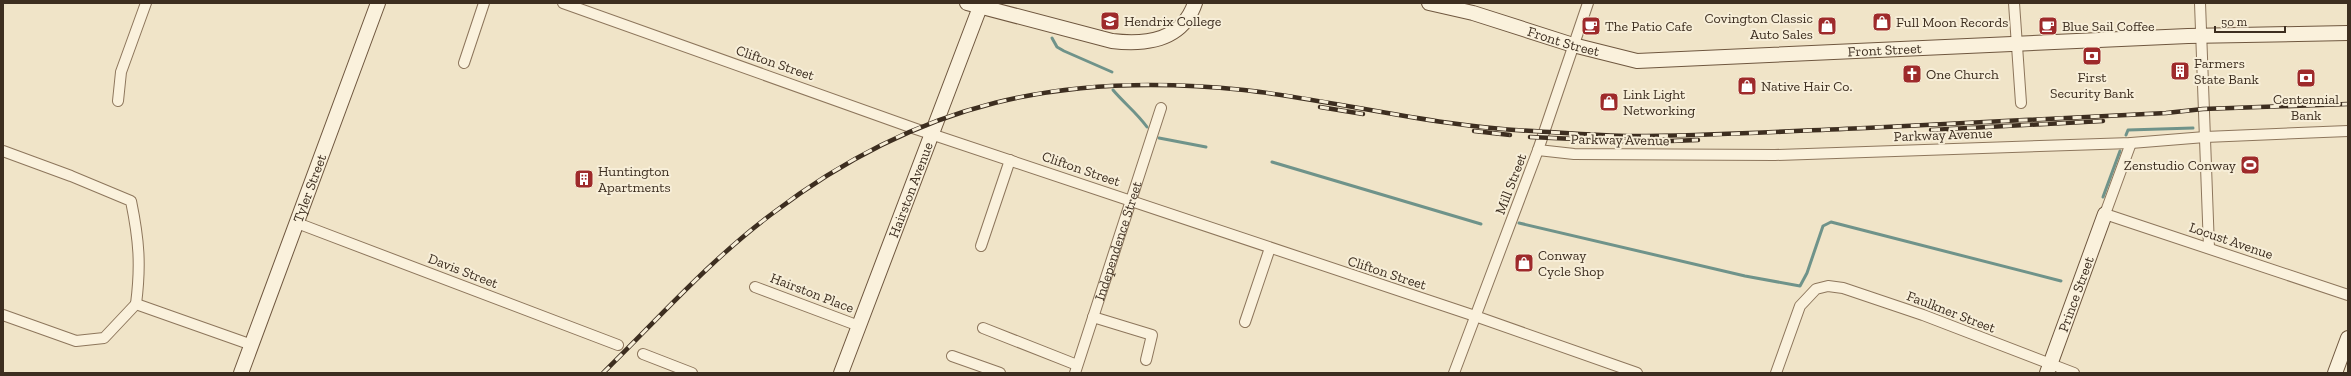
<svg xmlns="http://www.w3.org/2000/svg" width="2351" height="376" font-family="'Zilla Slab',serif">
	<style>
		.lines { fill: none; stroke-linecap: round; stroke-linejoin: round }
		.stream { stroke: #6f938a; stroke-width: 3 }
		.street-casing { stroke: #8d765c; stroke-width: 12 }
		.secondary-casing { stroke: #6f573f; stroke-width: 16 }
		.street { stroke: #faf1dc; stroke-width: 10 }
		.secondary { stroke: #faf1dc; stroke-width: 14 }
		.rail-casing { stroke: #3d2e20; stroke-width: 4.5 }
		.rail { stroke: #f7eed8; stroke-width: 3; stroke-dasharray: 9; stroke-linecap: butt }
		.labels { text-anchor: middle; dominant-baseline: central; stroke-width: 4; stroke-linejoin: round; paint-order: stroke }
		.poi-label { font-size: 14px; fill: #3d2e20; stroke: #f7eed8; text-anchor: start }
		.street-label { font-size: 14px; fill: #3d2e20; stroke: #f7eed8 }
	</style>
	<rect width="100%" height="100%" fill="#f0e4c8"/>
	<g class="lines">
		<!-- stream -->
		<g class="stream">
			<polyline points="1052,38 1057,47 1064,51 1112,72"/>
			<path d="M 1113,90 C 1124,103 1137,113 1147,127"/>
			<polyline points="2126,135 2128,130 2193,128"/>
			<polyline points="1159,138 1206,147"/>
			<polyline points="1272,162 1481,224"/>
			<polyline points="2103,197 2120,151"/>
			<polyline points="1519,223 1745,276 1800,286 1807,273 1823,226 1831,222 2061,281"/>
		</g>
		<!-- street casing -->
		<g class="street-casing">
			<g id="street">
				<polyline points="563,3 916,129 1475,316 1637,373"/>
				<polyline points="2014,3 2021,103"/>
				<polyline points="2200,3 2209,248"/>
				<polyline points="464,63 484,3"/>
				<polyline points="118,101 121,72 146,3"/>
				<polyline points="2131,143 2105,214 2348,295"/>
				<polyline points="1538,150 1574,154 1775,155 2131,143 2205,137 2348,131"/>
				<path d="M 3,151 L 71,176 L 131,201 C 139,240 141,265 136,304"/>
				<polyline points="297,223 618,345"/>
				<polyline points="981,246 1010,160"/>
				<polyline points="755,287 859,326"/>
				<polyline points="136,304 252,345"/>
				<polyline points="3,315 76,341 104,338 136,304"/>
				<polyline points="1093,317 1152,335 1146,360"/>
				<polyline points="1245,322 1270,248"/>
				<polyline points="983,328 1077,365"/>
				<polyline points="643,354 692,373"/>
				<polyline points="952,356 1000,373"/>
				<path id="s1" d="M 1075,373 L 1161,108"/>
				<polyline points="1454,373 1538,150 1588,3"/>
				<polyline points="1776,373 1800,306 1816,289 1828,286 1843,288 1923,315 2074,373"/>
			</g>
		</g>
		<!-- secondary casing -->
		<g class="secondary-casing">
			<g id="secondary">
				<path d="M 967,3 L 1112,41 C 1146,45 1182,41 1195,3"/>
				<path id="s2" d="M 1429,3 L 1473,13 L 1573,45 L 1637,61 L 2188,36 L 2348,33"/>
				<path id="s3" d="M 241,373 L 378,3"/>
				<path id="s4" d="M 841,373 L 980,7"/>
				<path id="s5" d="M 2047,373 L 2105,214"/>
				<polyline points="2335,373 2348,338"/>
			</g>
		</g>
		<!-- street -->
		<use href="#street" class="street"/>
		<!-- secondary -->
		<use href="#secondary" class="secondary"/>
		<!-- rail casing -->
		<g class="rail-casing">
			<g id="rail">
				<polyline points="1320,107 1363,114"/>
				<polyline points="1931,130 2103,121"/>
				<polyline points="1474,131 1510,135"/>
				<polyline points="1530,137 1643,142 1698,140"/>
				<path d="M 603,373 C 658,319 711,259 773,213 C 919,102 1063,71 1244,90 C 1340,101 1436,127 1533,131 C 1566,133 1600,136 1633,136 C 1711,136 1789,131 1866,128 C 1966,123 2066,118 2166,113 L 2203,109 L 2348,104"/>
			</g>
		</g>
		<!-- rail -->
		<use href="#rail" class="rail"/>
	</g>
	<!-- icons -->
	<defs>
		<g id="university-square" transform="scale(1)"><rect x="-9" y="-9" width="18" height="18" rx="4" fill="#9e2a2b" stroke="#f7eed8"/><path d="M0-5L7-2L0 1L-7-2ZM-4 1L0 2.5L4 1V4Q0 6-4 4Z" fill="#fff"/></g>
		<g id="shop-square" transform="scale(1)"><rect x="-9" y="-9" width="18" height="18" rx="4" fill="#9e2a2b" stroke="#f7eed8"/><path d="M-5-2.5h2.3a2.7 3.5 0 0 1 5.4 0H5L5.5 6h-11ZM-1.5-2.5h3a1.5 2.3 0 0 0-3 0Z" fill="#fff"/></g>
		<g id="cafe-square" transform="scale(1)"><rect x="-9" y="-9" width="18" height="18" rx="4" fill="#9e2a2b" stroke="#f7eed8"/><path d="M-5.5-4.5H6V0H3Q3 3.5 0 3.5H-2.5Q-5.5 3.5-5.5 0ZM3-3.2v2h1.7v-2ZM-6 4.5H4V6H-6Z" fill="#fff"/></g>
		<g id="bank-square" transform="scale(1)"><rect x="-9" y="-9" width="18" height="18" rx="4" fill="#9e2a2b" stroke="#f7eed8"/><path d="M-6-4H6V4H-6ZM0-2.3a2.3 2.3 0 1 0 0 4.6a2.3 2.3 0 1 0 0-4.6Z" fill="#fff"/></g>
		<g id="building-square" transform="scale(1)"><rect x="-9" y="-9" width="18" height="18" rx="4" fill="#9e2a2b" stroke="#f7eed8"/><path d="M-4-6H4V6H1V3H-1V6H-4ZM-2.5-4.3h1.7v1.8h-1.7ZM.8-4.3h1.7v1.8H.8ZM-2.5-1h1.7V.8h-1.7ZM.8-1h1.7V.8H.8Z" fill="#fff"/></g>
		<g id="church-square" transform="scale(1)"><rect x="-9" y="-9" width="18" height="18" rx="4" fill="#9e2a2b" stroke="#f7eed8"/><path d="M-1.2-6h2.4v3.5h3.3v2.4h-3.3V6h-2.4V-.1h-3.3v-2.4h3.3Z" fill="#fff"/></g>
		<g id="stadium-square" transform="scale(1)"><rect x="-9" y="-9" width="18" height="18" rx="4" fill="#9e2a2b" stroke="#f7eed8"/><path d="M0-5a6.5 5 0 1 0 0 10a6.5 5 0 1 0 0-10ZM-3.5-1.8h7v3.6h-7Z" fill="#fff"/></g>
	</defs>
	<g fill-rule="evenodd">
		<use href="#university-square" x="1110" y="21"/>
		<use href="#shop-square" x="1882" y="22"/>
		<use href="#cafe-square" x="1591" y="26"/>
		<use href="#shop-square" x="1827" y="26"/>
		<use href="#cafe-square" x="2048" y="26"/>
		<use href="#bank-square" x="2092" y="56"/>
		<use href="#building-square" x="2180" y="71"/>
		<use href="#church-square" x="1912" y="74"/>
		<use href="#bank-square" x="2306" y="78"/>
		<use href="#shop-square" x="1747" y="86"/>
		<use href="#shop-square" x="1609" y="102"/>
		<use href="#stadium-square" x="2250" y="165"/>
		<use href="#building-square" x="584" y="179"/>
		<use href="#shop-square" x="1524" y="263"/>
	</g>
	<g class="labels">
		<!-- poi labels -->
		<g class="poi-label">
			<text x="1813" y="18" text-anchor="end">Covington Classic<tspan x="1813" dy="16">Auto Sales</tspan></text>
			<text x="1124" y="21">Hendrix College</text>
			<text x="1896" y="22">Full Moon Records</text>
			<text x="1605" y="26">The Patio Cafe</text>
			<text x="2062" y="26">Blue Sail Coffee</text>
			<text x="2194" y="63">Farmers<tspan x="2194" dy="16">State Bank</tspan></text>
			<text x="1926" y="74">One Church</text>
			<text x="2092" y="77" text-anchor="middle">First<tspan x="2092" dy="16">Security Bank</tspan></text>
			<text x="1761" y="86">Native Hair Co.</text>
			<text x="1623" y="94">Link Light<tspan x="1623" dy="16">Networking</tspan></text>
			<text x="2306" y="99" text-anchor="middle">Centennial<tspan x="2306" dy="16">Bank</tspan></text>
			<text x="2236" y="165" text-anchor="end">Zenstudio Conway</text>
			<text x="598" y="171">Huntington<tspan x="598" dy="16">Apartments</tspan></text>
			<text x="1538" y="255">Conway<tspan x="1538" dy="16">Cycle Shop</tspan></text>
		</g>
		<!-- street labels -->
		<g class="street-label">
			<text stroke="none"><textPath href="#s2" startOffset="140">Front Street</textPath></text>
			<text stroke="none"><textPath href="#s2" startOffset="464">Front Street</textPath></text>
			<text transform="translate(775 63) rotate(19)">Clifton Street</text>
			<text transform="translate(1943 135) rotate(-2)">Parkway Avenue</text>
			<text transform="translate(1620 140) rotate(1)">Parkway Avenue</text>
			<text transform="translate(1081 169) rotate(19)">Clifton Street</text>
			<text transform="translate(1511 184) rotate(-69)">Mill Street</text>
			<text stroke="none"><textPath href="#s3" startOffset="197">Tyler Street</textPath></text>
			<text stroke="none"><textPath href="#s4" startOffset="196">Hairston Avenue</textPath></text>
			<text stroke="none"><textPath href="#s1" startOffset="139">Independence Street</textPath></text>
			<text transform="translate(2231 241) rotate(19)">Locust Avenue</text>
			<text transform="translate(463 271) rotate(21)">Davis Street</text>
			<text transform="translate(1387 273) rotate(18)">Clifton Street</text>
			<text transform="translate(812 293) rotate(21)">Hairston Place</text>
			<text stroke="none"><textPath href="#s5" startOffset="84">Prince Street</textPath></text>
			<text transform="translate(1951 312) rotate(21)">Faulkner Street</text>
		</g>
	</g>
	<!-- border -->
	<rect width="2351" height="376" fill="none" stroke="#3d2e20" stroke-width="8"/>
	<!-- scale -->
	<path d="M2215 26v6h70v-6" fill="none" stroke="#3d2e20" stroke-width="2"/>
	<text x="2221" y="26" font-size="12" fill="#3d2e20" stroke="#f7eed8" stroke-width="3" paint-order="stroke">50 m</text>
</svg>
